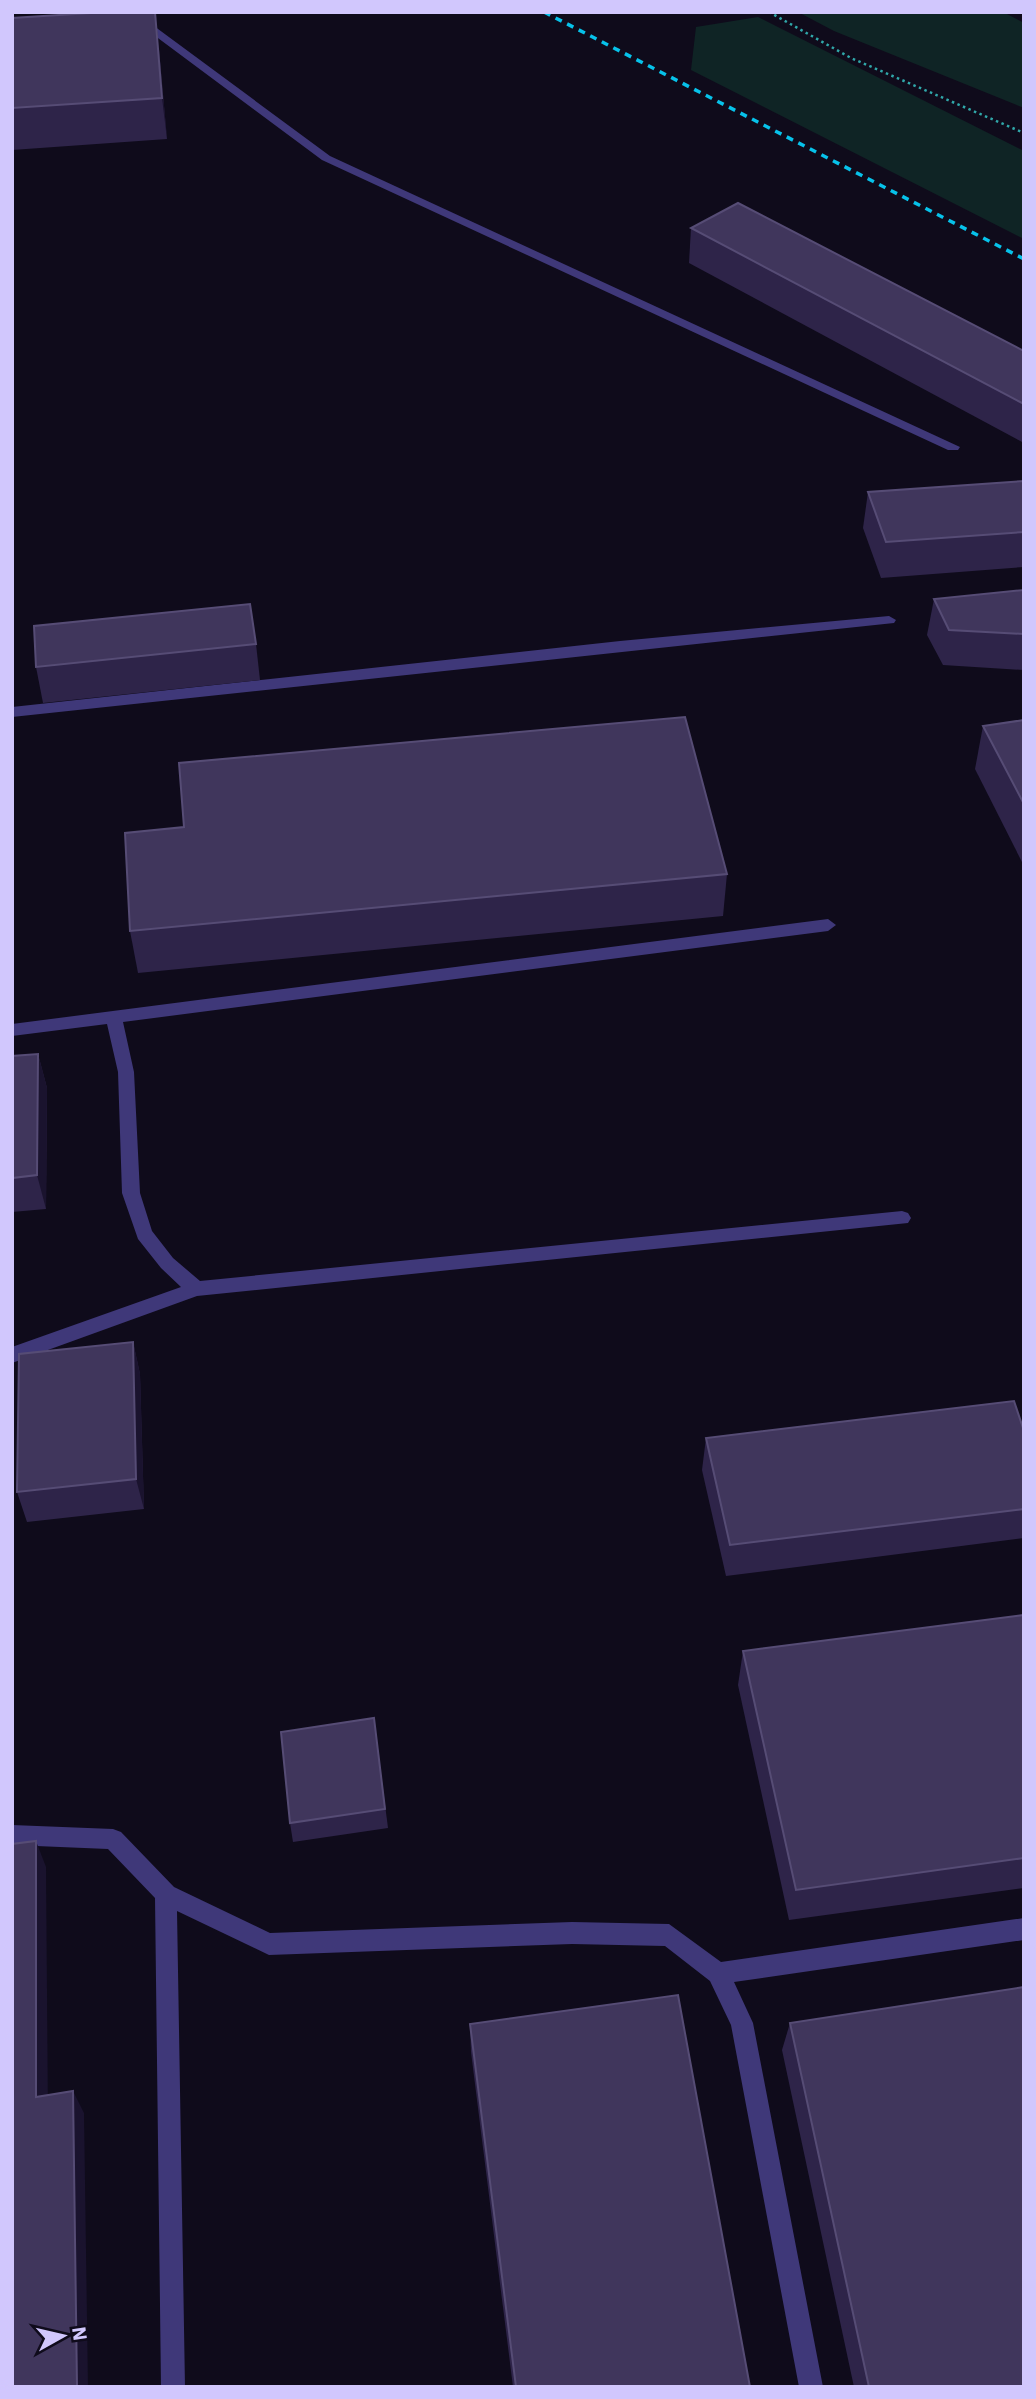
<svg xmlns="http://www.w3.org/2000/svg" width="1036" height="2399" font-family="'IBM Plex Sans',sans-serif">
	<style>
		.green { fill: #0f2425 }
		.lines { fill: none; stroke-linecap: round; stroke-linejoin: round }
		.path { stroke: #30a7a9; stroke-width: 2.5; stroke-dasharray: 2.5 3.5; stroke-linecap: butt }
		.minor { fill: #3f3879; fill-rule: evenodd }
		.rail { stroke: #07c2ea; stroke-width: 3.5; stroke-dasharray: 7 6; stroke-linecap: butt }
		.wall { fill: #2e2449 }
		.shaded-wall { fill: #1a132e }
		.building { fill: #40365c; stroke: #564c75; stroke-width: 2 }
	</style>
	<rect width="100%" height="100%" fill="#0f0b1b"/>
	<!-- green -->
	<g class="green">
		<polygon points="798,12 1003,12 1024,23 1024,108 834,31"/>
		<polygon points="758,17 1024,151 1024,239 691,70 696,27"/>
	</g>
	<g class="lines">
		<!-- path -->
		<polyline class="path" points="769,12 851,58 1024,133"/>
		<!-- minor -->
		<g class="minor">
			<polygon points="123,12 135,12 330,156 960,447 958,450 948,450 322,160"/>
			<polygon points="889,616 896,620 894,623 12,717 12,707 620,641"/>
			<polygon points="828,919 836,925 828,931 123,1022 134,1072 140,1193 152,1231 173,1258 200,1281 902,1211 908,1213 911,1218 908,1223 197,1296 12,1363 12,1347 181,1287 161,1268 138,1239 122,1193 118,1072 107,1024 12,1036 12,1024"/>
			<polygon points="12,1825 113,1829 121,1832 174,1887 270,1933 572,1922 669,1924 721,1962 1024,1918 1024,1940 734,1982 753,2023 823,2387 799,2387 731,2025 710,1981 665,1946 572,1944 269,1955 177,1911 185,2387 161,2387 155,1898 108,1849 12,1845"/>
		</g>
		<!-- rail -->
		<polyline class="rail" points="544,12 1024,259"/>
	</g>
	<!-- wall -->
	<g class="wall">
		<polygon points="12,18 159,49 167,139 12,150"/>
		<polygon points="691,228 1024,351 1024,443 689,263"/>
		<polygon points="1024,481 1024,567 881,578 863,528 868,492"/>
		<polygon points="1024,590 1024,670 943,665 927,635 934,599"/>
		<polygon points="256,644 260,680 43,703 36,667"/>
		<polygon points="1024,720 1024,866 975,769 983,726"/>
		<polygon points="184,827 727,874 723,916 138,973 130,931"/>
		<polygon points="38,1054 47,1088 46,1209 12,1212 12,1056"/>
		<polygon points="133,1342 140,1374 144,1509 27,1522 17,1492"/>
		<polygon points="1024,1431 1024,1538 726,1576 702,1470 706,1438"/>
		<polygon points="1024,1615 1024,1888 789,1920 738,1685 743,1651"/>
		<polygon points="374,1718 388,1828 293,1842 290,1823"/>
		<polygon points="790,2023 1024,2387 854,2387 782,2050"/>
		<polygon points="470,2024 750,2387 513,2387 471,2052"/>
	</g>
	<!-- shaded-wall -->
	<g class="shaded-wall">
		<polygon points="155,12 159,49 167,139 162,98"/>
		<polygon points="38,1054 47,1088 46,1209 37,1175"/>
		<polygon points="133,1342 140,1374 144,1509 136,1479"/>
		<polygon points="36,1841 46,1867 48,2118 36,2097"/>
		<polygon points="73,2091 84,2113 88,2387 77,2387"/>
	</g>
	<!-- building -->
	<g class="building">
		<polygon points="107,12 155,12 162,98 12,108 12,18"/>
		<polygon points="738,203 1024,351 1024,404 691,228"/>
		<polygon points="1024,481 1024,532 886,542 868,492"/>
		<polygon points="1024,590 1024,634 949,630 934,599"/>
		<polygon points="250,604 256,644 36,667 34,626"/>
		<polygon points="685,717 727,874 130,931 125,833 184,827 179,763"/>
		<polygon points="1024,720 1024,804 983,726"/>
		<polygon points="38,1054 37,1175 12,1178 12,1056"/>
		<polygon points="133,1342 136,1479 17,1492 19,1354"/>
		<polygon points="1014,1401 1024,1431 1024,1509 730,1545 706,1438"/>
		<polygon points="1024,1615 1024,1858 796,1890 743,1651"/>
		<polygon points="374,1718 385,1809 290,1823 281,1732"/>
		<polygon points="36,1841 36,2097 73,2091 77,2387 12,2387 12,1844"/>
		<polygon points="1024,1987 1024,2387 869,2387 790,2023"/>
		<polygon points="678,1995 750,2387 516,2387 470,2024"/>
	</g>
	<!-- border -->
	<rect width="1036" height="2399" fill="none" stroke="#d1c7fd" stroke-width="28"/>
	<!-- north arrow -->
	<g transform="translate(63 2336) rotate(82)" stroke="#0f0b1b" stroke-width="5" paint-order="stroke">
	<path d="M0-5L12 26L0 18L-12 26Z" fill="#d1c7fd"/>
	<text y="-10" font-size="19" font-weight="bold" text-anchor="middle" fill="#d1c7fd">N</text>
	</g>
</svg>
